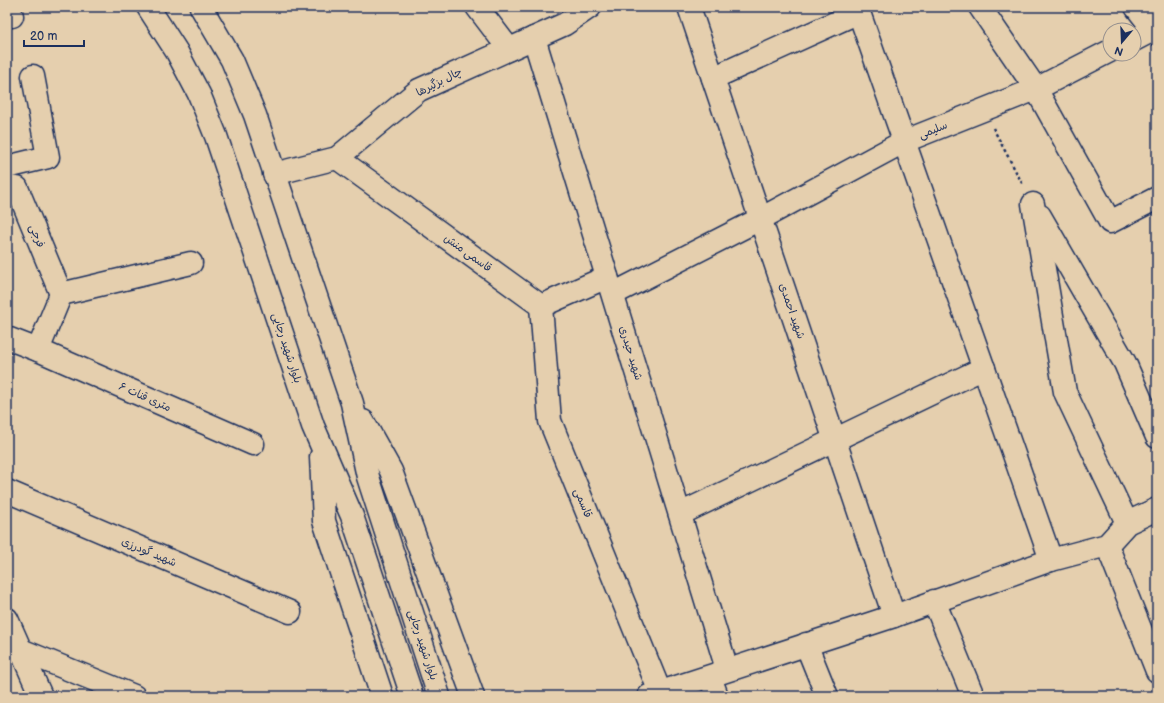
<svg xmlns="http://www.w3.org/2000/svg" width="1164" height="703" font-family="'Balsamiq Sans','Playpen Sans Arabic',sans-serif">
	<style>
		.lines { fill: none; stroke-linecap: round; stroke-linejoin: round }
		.street-casing { stroke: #1b2f5e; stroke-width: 25 }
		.secondary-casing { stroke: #1b2f5e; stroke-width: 25 }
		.path { stroke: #1b2f5e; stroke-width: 2.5; stroke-dasharray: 3 3; stroke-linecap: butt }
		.street { stroke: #e5cfae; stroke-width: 22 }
		.secondary { stroke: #e5cfae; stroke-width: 22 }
		.labels { text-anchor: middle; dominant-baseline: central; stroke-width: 3; stroke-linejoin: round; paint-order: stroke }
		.street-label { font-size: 11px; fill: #1b2f5e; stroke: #e5cfae }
	</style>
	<rect width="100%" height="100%" fill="#e5cfae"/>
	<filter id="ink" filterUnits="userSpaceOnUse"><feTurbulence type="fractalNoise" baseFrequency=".025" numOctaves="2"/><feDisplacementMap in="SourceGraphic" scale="8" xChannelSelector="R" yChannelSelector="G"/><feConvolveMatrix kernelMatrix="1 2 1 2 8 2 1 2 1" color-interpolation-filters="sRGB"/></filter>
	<g filter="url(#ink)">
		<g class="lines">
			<!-- street casing -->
			<g class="street-casing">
				<g id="street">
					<polyline points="9,7 12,16"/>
					<polyline points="477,7 509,49"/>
					<polyline points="689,7 894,616"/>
					<polyline points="857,7 1051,560"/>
					<polyline points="980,7 1036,89 1110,222 1157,198"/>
					<polyline points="1136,7 1157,34"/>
					<polyline points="534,38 727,669"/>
					<polyline points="1134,40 1157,28"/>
					<polyline points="713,78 859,12"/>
					<polyline points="337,158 541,306 607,277"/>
					<polyline points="7,167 48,157 33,76"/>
					<polyline points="7,188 17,188 61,294"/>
					<polyline points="1033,204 1065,392 1127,523"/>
					<polyline points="1040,216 1125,363 1157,437"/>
					<polyline points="613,294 760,219 905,141 1036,89 1110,51"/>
					<polyline points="541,306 550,421 660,692"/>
					<polyline points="7,338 38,350 253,444"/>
					<polyline points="38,350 61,294 191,263"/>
					<polyline points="7,491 290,612"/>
					<polyline points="680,514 984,368"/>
					<polyline points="1107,545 1157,671"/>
					<polyline points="934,601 973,696"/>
					<polyline points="7,619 41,696"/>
					<polyline points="806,644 827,696"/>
					<polyline points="21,650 134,696"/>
					<polyline points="710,677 717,696"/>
					<polyline points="649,696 894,616 1051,560 1107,545 1127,523 1157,509"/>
				</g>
			</g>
			<!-- secondary casing -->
			<g class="secondary-casing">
				<g id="secondary">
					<polyline points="148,7 177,52 199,94 216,136 313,426 352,516 412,696"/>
					<polyline points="201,7 232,60 255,115 352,403 368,477 439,696"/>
					<polyline points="274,174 337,158 419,90 565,24 590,7"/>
					<polyline points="363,421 391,471 473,696"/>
					<polyline points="321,457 324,521 382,696"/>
				</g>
			</g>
			<!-- path -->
			<polyline class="path" points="993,128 1023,185"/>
			<!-- street -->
			<use href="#street" class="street"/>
			<!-- secondary -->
			<use href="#secondary" class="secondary"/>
		</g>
	</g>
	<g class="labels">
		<!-- street labels -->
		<g class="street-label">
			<text transform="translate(439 82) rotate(-27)">چال بزگیرها</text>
			<text transform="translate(933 130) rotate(-22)">سلیمی</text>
			<text transform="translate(37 236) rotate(68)">فرجی</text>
			<text transform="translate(468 253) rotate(36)">قاسمی منش</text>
			<text transform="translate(792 311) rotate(71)">شهید احمدی</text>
			<text transform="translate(287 348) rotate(72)">بلوار شهید رجایی</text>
			<text transform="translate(631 353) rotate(73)">شهید حیدری</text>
			<text transform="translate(145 397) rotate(24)">۶ متری قنات</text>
			<text transform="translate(583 503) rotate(68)">قاسمی</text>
			<text transform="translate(149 552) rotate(23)">شهید گودرزی</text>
			<text transform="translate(423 645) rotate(72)">بلوار شهید رجایی</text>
		</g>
	</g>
	<!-- margin -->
	<rect width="1164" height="703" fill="none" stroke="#e5cfae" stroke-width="24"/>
	<rect x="12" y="12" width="1140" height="679" fill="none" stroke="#1b2f5e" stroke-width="1.5" filter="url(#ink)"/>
	<!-- north arrow -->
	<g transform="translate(1122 42) rotate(199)"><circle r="19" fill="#e5cfae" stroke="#948f8e"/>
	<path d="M0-3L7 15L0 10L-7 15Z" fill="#1b2f5e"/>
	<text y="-6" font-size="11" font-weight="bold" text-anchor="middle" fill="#1b2f5e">N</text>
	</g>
	<!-- scale -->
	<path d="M24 40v6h60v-6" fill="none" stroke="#1b2f5e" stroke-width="2"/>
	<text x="30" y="40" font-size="12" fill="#1b2f5e" stroke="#e5cfae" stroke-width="3" paint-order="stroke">20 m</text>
</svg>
